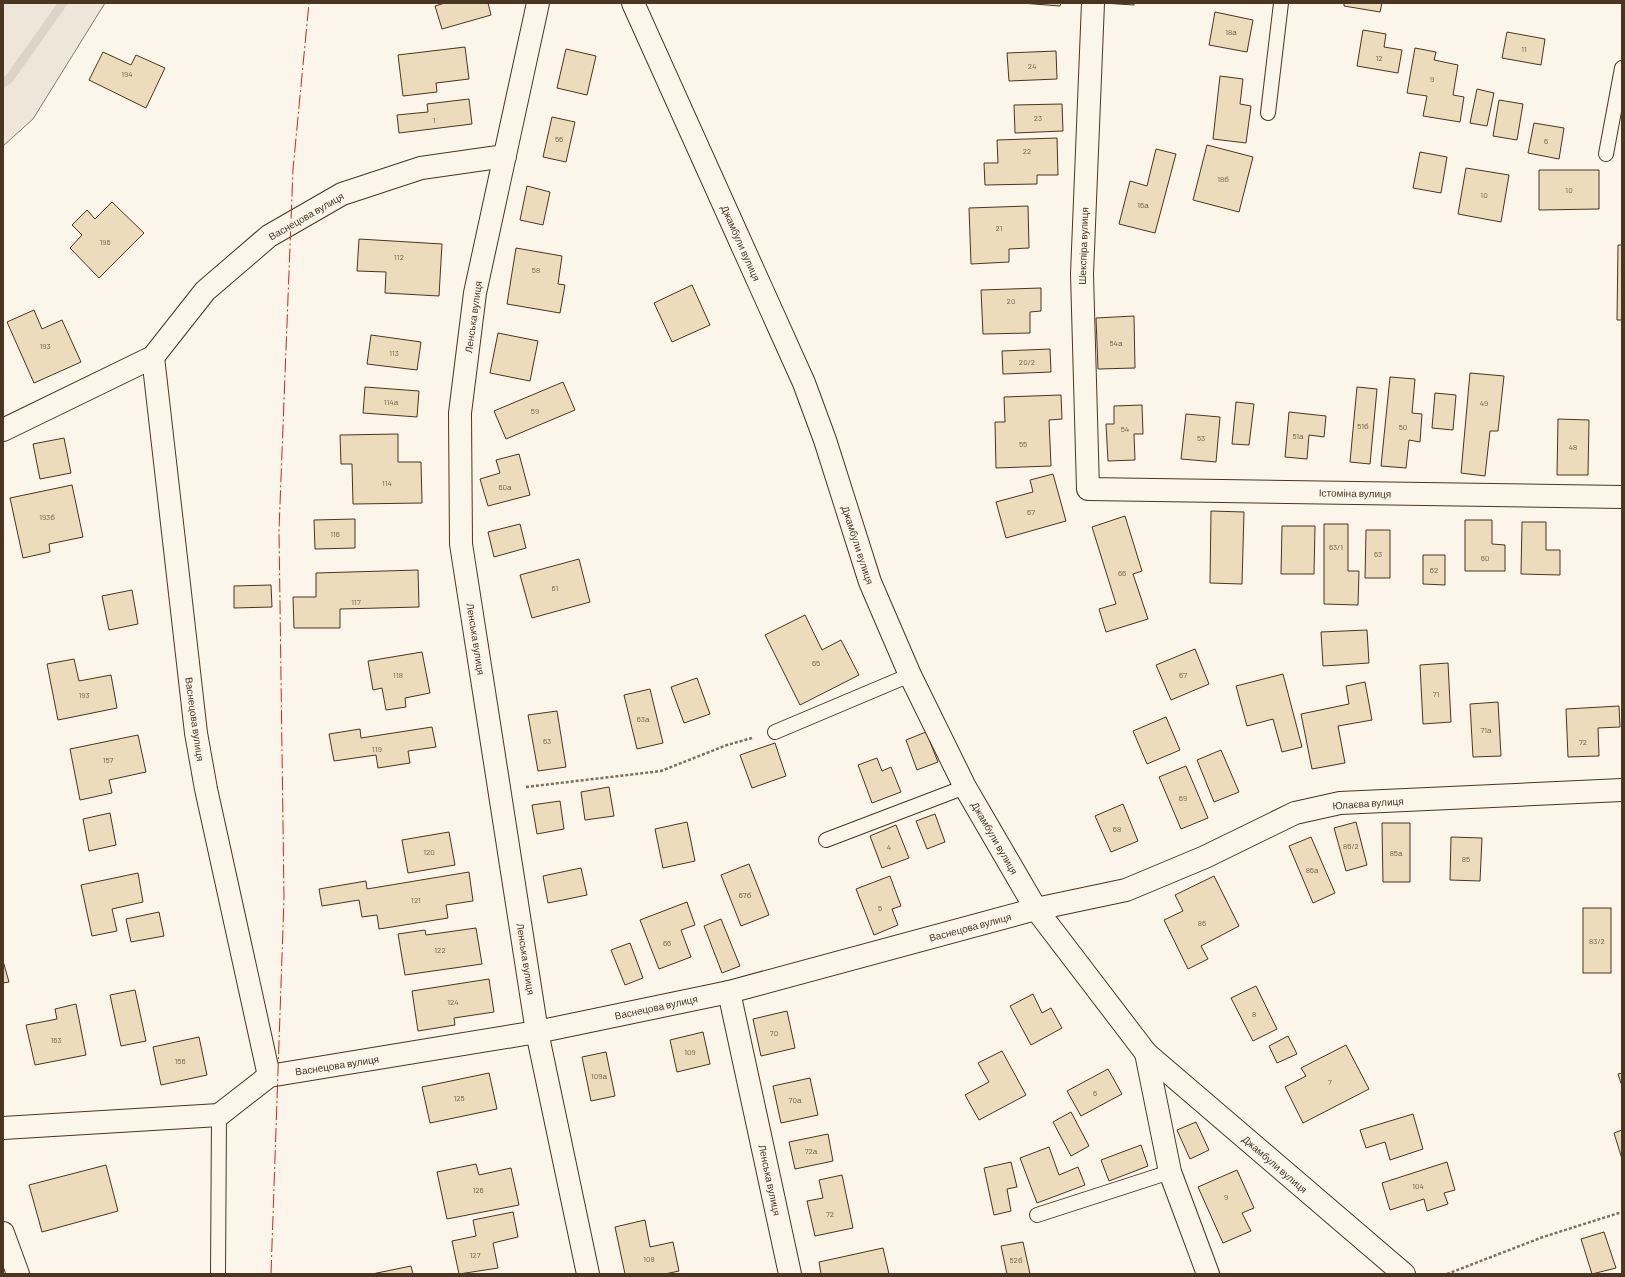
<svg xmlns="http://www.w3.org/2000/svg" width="1625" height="1277" font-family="Barlow,sans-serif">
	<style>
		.green { fill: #ede6d9; stroke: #887966 }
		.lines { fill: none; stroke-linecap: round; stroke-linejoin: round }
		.stream { stroke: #dcd4c6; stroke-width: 9 }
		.building { fill: #ecdcbc; stroke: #4a3520 }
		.service-casing { stroke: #4a3520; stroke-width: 16 }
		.minor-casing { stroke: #4a3520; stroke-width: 24 }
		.path { stroke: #7f6f5c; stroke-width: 2.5; stroke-dasharray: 3 2; stroke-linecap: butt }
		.service { stroke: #fbf6e9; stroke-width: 14 }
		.minor { stroke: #fbf6e9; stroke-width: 22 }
		.power { stroke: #c62828; stroke-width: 1; stroke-dasharray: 14 3 2 3; stroke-linecap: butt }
		.labels { text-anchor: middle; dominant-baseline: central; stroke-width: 3; stroke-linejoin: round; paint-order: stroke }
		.number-label { font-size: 8px; fill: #725f47 }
		.street-label { font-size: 10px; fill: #4a3520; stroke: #fbf6e9 }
	</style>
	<rect width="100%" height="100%" fill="#fbf6e9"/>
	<!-- green -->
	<polygon class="green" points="3,3 105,3 33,119 3,146"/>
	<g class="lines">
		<!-- stream -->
		<polyline class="stream" points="3,83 9,79 63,3"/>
	</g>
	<!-- building -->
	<g class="building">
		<polygon points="445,3 488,3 491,15 442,29 435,6"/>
		<polygon points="1021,3 1061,3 1060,6"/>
		<polygon points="1103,3 1134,3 1134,5"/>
		<polygon points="1344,3 1382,3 1380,12 1344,6"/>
		<polygon points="1215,12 1253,20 1247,52 1209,45"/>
		<polygon points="1363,30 1386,34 1384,47 1402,50 1398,73 1357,66"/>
		<polygon points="1507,32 1545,39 1541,65 1502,58"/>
		<polygon points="465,47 469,79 436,83 437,92 403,96 398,55"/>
		<polygon points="1415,48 1436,52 1434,60 1458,65 1453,95 1464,97 1460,122 1423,116 1427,96 1407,93"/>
		<polygon points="566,49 596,56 587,95 557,88"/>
		<polygon points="1056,51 1057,79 1009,81 1007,53"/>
		<polygon points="103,52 131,65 136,55 165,68 146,108 89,80"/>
		<polygon points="1220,76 1243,79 1240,104 1251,106 1246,143 1213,139"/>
		<polygon points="1477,89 1494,93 1487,126 1470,123"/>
		<polygon points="469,99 472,124 399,133 397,115 428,112 427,104"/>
		<polygon points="1499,100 1523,104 1517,140 1493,136"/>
		<polygon points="1062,104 1063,131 1015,133 1014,105"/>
		<polygon points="552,117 575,122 566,162 543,157"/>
		<polygon points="1534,123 1564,128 1559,159 1528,153"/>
		<polygon points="1057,138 1058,175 1037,175 1037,184 985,185 984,163 998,163 997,140"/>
		<polygon points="1207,145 1253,157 1239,212 1193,200"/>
		<polygon points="1156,149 1176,154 1155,233 1119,224 1130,181 1147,186"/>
		<polygon points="1420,152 1447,157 1441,193 1413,188"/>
		<polygon points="1466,168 1509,175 1501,222 1458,214"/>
		<polygon points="1539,170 1599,170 1599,209 1539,210"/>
		<polygon points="527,186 550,192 543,225 520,220"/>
		<polygon points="112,202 144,233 99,278 70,248 82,235 72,225 87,210 95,219"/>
		<polygon points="1028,206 1029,248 1009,249 1009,262 971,264 969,208"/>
		<polygon points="359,239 442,244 439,296 385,293 386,272 357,271"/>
		<polygon points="1618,245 1622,245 1622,320 1617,320"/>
		<polygon points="516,248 562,256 558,284 565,285 560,313 507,304"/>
		<polygon points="692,285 710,325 672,342 654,303"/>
		<polygon points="1041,288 1041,311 1030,312 1030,333 983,334 981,290"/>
		<polygon points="34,310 42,329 62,320 81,362 34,383 7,322"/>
		<polygon points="1134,316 1135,368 1098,369 1096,318"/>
		<polygon points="498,333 538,341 530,381 490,373"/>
		<polygon points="371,335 421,342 417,370 367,364"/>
		<polygon points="1050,349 1051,372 1003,374 1002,351"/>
		<polygon points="1470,373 1504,376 1498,431 1490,431 1485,476 1461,473"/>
		<polygon points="1390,377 1415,379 1412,413 1422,414 1420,442 1409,440 1406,468 1381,466"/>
		<polygon points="563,382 575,410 506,439 494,411"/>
		<polygon points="365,387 419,391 417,417 363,413"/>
		<polygon points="1357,387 1377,389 1370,464 1350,462"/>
		<polygon points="1435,393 1456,395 1453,430 1432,428"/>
		<polygon points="1061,395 1062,419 1049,420 1051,466 996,468 995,422 1005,422 1004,397"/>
		<polygon points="1236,402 1254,404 1249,445 1232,444"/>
		<polygon points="1142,405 1143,434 1134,434 1135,460 1108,461 1106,424 1114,424 1114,406"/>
		<polygon points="1289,412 1326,416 1324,437 1309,435 1307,459 1285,457"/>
		<polygon points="1186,414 1220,417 1216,462 1181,459"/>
		<polygon points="1558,419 1589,420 1588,475 1557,475"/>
		<polygon points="398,434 398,462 421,462 422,503 353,504 352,464 341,464 340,435"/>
		<polygon points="64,438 71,473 40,479 33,444"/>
		<polygon points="519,454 530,495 488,506 480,479 500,473 496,460"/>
		<polygon points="1053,474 1066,521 1006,538 996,502 1033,492 1030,480"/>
		<polygon points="72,485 83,537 49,544 50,552 23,558 10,498"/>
		<polygon points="1211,511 1244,512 1242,584 1210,583"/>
		<polygon points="1125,516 1142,571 1133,574 1148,619 1106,632 1099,609 1116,604 1092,527"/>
		<polygon points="355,519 355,548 315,549 314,520"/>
		<polygon points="1465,520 1492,520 1492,544 1505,545 1505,571 1465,571"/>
		<polygon points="1522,522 1546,522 1546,550 1560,550 1560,575 1521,574"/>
		<polygon points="520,524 526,548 494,557 488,532"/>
		<polygon points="1324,524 1348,524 1348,571 1359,571 1358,605 1324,604"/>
		<polygon points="1282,526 1315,526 1314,574 1281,574"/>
		<polygon points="1366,530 1390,530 1390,578 1365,578"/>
		<polygon points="1423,555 1445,555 1445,585 1423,584"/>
		<polygon points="579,559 590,602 532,618 520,575"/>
		<polygon points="418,570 419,607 340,609 340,628 294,628 293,597 316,597 316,573"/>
		<polygon points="271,585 272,607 234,608 234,586"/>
		<polygon points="132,590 138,624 109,630 102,596"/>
		<polygon points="805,615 822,650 841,640 859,675 800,705 765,635"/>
		<polygon points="1367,630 1369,663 1323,666 1321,632"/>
		<polygon points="1195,649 1209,684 1171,700 1156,665"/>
		<polygon points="422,652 430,693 405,698 406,707 386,710 382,688 373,690 368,661"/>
		<polygon points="74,659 79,681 111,675 117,708 58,720 47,664"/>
		<polygon points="1448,663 1451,722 1423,724 1420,665"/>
		<polygon points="1283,674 1302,747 1282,752 1273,719 1247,726 1236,686"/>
		<polygon points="697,678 710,714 684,723 671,687"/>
		<polygon points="1365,682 1372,720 1338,726 1345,763 1312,769 1301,714 1349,704 1346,686"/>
		<polygon points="650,689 663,743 637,749 624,695"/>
		<polygon points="1498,702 1501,756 1473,757 1470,704"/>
		<polygon points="1619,706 1620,727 1598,728 1599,756 1568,757 1566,709"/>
		<polygon points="557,711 566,767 538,771 528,715"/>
		<polygon points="1166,717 1180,750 1147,764 1133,731"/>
		<polygon points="432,727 436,747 408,751 410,763 378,768 376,755 334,761 329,734 360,729 361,738"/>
		<polygon points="926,732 938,762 917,770 906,740"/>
		<polygon points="138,735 146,772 109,780 112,793 80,800 70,749"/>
		<polygon points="775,743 786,776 752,788 740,755"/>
		<polygon points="1221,750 1239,792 1214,802 1197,760"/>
		<polygon points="877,758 882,771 891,767 901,792 872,803 858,765"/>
		<polygon points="1186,766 1208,818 1181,829 1159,777"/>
		<polygon points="609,787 614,816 585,820 581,792"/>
		<polygon points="560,801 564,829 537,834 532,805"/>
		<polygon points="1123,804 1138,841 1111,852 1095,816"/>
		<polygon points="110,813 116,845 89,851 83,819"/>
		<polygon points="935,814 945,842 927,849 916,821"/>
		<polygon points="687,822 695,861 663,868 655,829"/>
		<polygon points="1356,822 1367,865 1346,871 1334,828"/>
		<polygon points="1382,823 1410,823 1410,882 1383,882"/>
		<polygon points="896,825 909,858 882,868 870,836"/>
		<polygon points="449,832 455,865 408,873 402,840"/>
		<polygon points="1311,837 1335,893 1313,903 1289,846"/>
		<polygon points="1451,837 1482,838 1480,881 1450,880"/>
		<polygon points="749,864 769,915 741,926 721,875"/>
		<polygon points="581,868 587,895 548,903 543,876"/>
		<polygon points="469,872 473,901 446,905 448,918 379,929 377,915 362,917 359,900 322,906 319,889 366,881 367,889"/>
		<polygon points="138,873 143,902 112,909 117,931 92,936 81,885"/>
		<polygon points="890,876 901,906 892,909 898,925 874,935 856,889"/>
		<polygon points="1214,876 1239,926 1201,946 1208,959 1188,969 1164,920 1183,911 1175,895"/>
		<polygon points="687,902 695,925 681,930 691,957 659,969 640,920"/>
		<rect x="1583" y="908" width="28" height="65"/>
		<polygon points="159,912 164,936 131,942 126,919"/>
		<polygon points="721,919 740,966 722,973 704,926"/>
		<polygon points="476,928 482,964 405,975 398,934 425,930 426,935"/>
		<polygon points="630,943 643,978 625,985 611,950"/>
		<polygon points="3,961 9,982 3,983"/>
		<polygon points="489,979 494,1012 454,1018 455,1025 418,1031 412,991"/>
		<polygon points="1256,986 1277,1029 1253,1041 1231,998"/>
		<polygon points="135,990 146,1041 121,1046 110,995"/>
		<polygon points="1033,994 1042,1013 1051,1008 1062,1028 1031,1045 1010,1006"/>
		<polygon points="76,1004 86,1055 35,1065 26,1025 57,1019 55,1009"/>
		<polygon points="787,1011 795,1048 761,1056 753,1019"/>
		<polygon points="703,1032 710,1064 677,1072 670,1040"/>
		<polygon points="1288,1036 1297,1054 1277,1063 1269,1046"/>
		<polygon points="199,1037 207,1075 161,1085 153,1047"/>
		<polygon points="1346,1045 1369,1089 1303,1123 1285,1087 1306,1076 1301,1068"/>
		<polygon points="1002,1051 1026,1095 979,1120 965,1095 989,1082 978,1063"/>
		<polygon points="606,1052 615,1096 591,1101 582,1057"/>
		<polygon points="1108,1069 1122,1094 1081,1116 1067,1091"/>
		<polygon points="489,1073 497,1109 430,1123 422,1087"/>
		<polygon points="1622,1073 1622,1086 1618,1074"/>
		<polygon points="810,1078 818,1115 781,1123 773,1086"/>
		<polygon points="1071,1112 1089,1146 1071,1156 1053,1122"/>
		<polygon points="1413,1114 1423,1149 1390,1160 1385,1142 1366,1148 1360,1130"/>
		<polygon points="1196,1122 1209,1150 1190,1159 1177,1130"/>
		<polygon points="1622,1130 1622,1159 1614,1133"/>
		<polygon points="828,1134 833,1161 795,1169 789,1142"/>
		<polygon points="1141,1145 1148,1166 1109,1181 1101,1160"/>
		<polygon points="1049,1147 1059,1175 1078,1167 1085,1185 1037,1203 1020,1158"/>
		<polygon points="1011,1162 1017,1187 1007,1189 1011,1211 994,1215 984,1168"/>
		<polygon points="1447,1162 1455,1190 1444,1193 1448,1204 1427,1211 1424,1199 1390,1210 1382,1183"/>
		<polygon points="476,1164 479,1175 511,1168 519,1205 447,1219 437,1172"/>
		<polygon points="106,1165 118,1211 42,1232 29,1185"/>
		<polygon points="1237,1170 1254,1208 1242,1213 1251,1231 1223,1243 1198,1187"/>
		<polygon points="842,1175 853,1228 815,1236 807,1201 823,1198 819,1180"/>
		<polygon points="513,1212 518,1237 493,1243 498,1268 459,1274 452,1241 476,1236 473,1220"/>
		<polygon points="645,1220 650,1247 673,1242 679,1271 665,1274 625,1274 615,1227"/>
		<polygon points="1604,1232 1616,1268 1592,1274 1581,1239"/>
		<polygon points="1023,1242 1030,1274 1007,1274 1001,1246"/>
		<polygon points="883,1248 889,1274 821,1274 819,1262"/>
		<polygon points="411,1266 413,1274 372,1274"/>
	</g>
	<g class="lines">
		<!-- service casing -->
		<g class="service-casing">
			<g id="service">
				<polyline points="1268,113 1281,3"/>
				<polyline points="1606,154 1622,68"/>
				<polyline points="775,732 910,675"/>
				<polyline points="826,840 965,787"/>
				<polyline points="1037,1215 1170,1172"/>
				<polyline points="218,1274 219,1115"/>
			</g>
		</g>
		<!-- minor casing -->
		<g class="minor-casing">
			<g id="minor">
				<polyline points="538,3 475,293 460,413 461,544 537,1032 588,1274"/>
				<polyline points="633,3 804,383 825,440 870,582 910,675 965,787 1036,909 1146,1053 1404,1274"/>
				<polyline points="1093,3 1082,274 1088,489 1622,497"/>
				<polyline points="153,357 196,733 206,789 269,1076"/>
				<polyline points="3,430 153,357 205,291 269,236 342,194 421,168 505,156"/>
				<polyline points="729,992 790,1274"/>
				<polyline points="1146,1053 1170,1172 1208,1274"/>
				<polyline points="3,1128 219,1115 269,1076 537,1032 729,992 1036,909 1126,890 1205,857 1295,813 1340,803 1622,790"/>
				<polyline points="3,1233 18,1274"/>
			</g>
		</g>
		<!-- path -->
		<g class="path">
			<polyline points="526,787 661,771 727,745 752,738"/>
			<polyline points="1447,1274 1543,1237 1622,1212"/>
		</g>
		<!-- service -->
		<use href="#service" class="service"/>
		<!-- minor -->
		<use href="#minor" class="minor"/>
		<!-- power -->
		<polyline class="power" points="271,1274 284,898 279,530 293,169 309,3"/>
	</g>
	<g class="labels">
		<!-- number labels -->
		<g class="number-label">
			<text x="1231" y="32">18а</text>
			<text x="1524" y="49">11</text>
			<text x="1379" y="58">12</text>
			<text x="1032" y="66">24</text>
			<text x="127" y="74">194</text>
			<text x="1432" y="79">9</text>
			<text x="1038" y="118">23</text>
			<text x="434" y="120">1</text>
			<text x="559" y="139">56</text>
			<text x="1546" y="141">6</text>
			<text x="1027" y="151">22</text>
			<text x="1223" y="179">18б</text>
			<text x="1569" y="190">10</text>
			<text x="1484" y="195">10</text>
			<text x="1143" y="205">16а</text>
			<text x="999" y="228">21</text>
			<text x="105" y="242">196</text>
			<text x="399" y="257">112</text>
			<text x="536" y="270">58</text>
			<text x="1011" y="301">20</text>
			<text x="1116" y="343">54а</text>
			<text x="45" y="346">193</text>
			<text x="394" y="353">113</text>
			<text x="1027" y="362">20/2</text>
			<text x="391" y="402">114а</text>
			<text x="1484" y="403">49</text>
			<text x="535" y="411">59</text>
			<text x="1363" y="426">51б</text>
			<text x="1403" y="427">50</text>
			<text x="1125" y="429">54</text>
			<text x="1298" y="436">51а</text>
			<text x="1201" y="438">53</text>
			<text x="1023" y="444">55</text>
			<text x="1573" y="447">48</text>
			<text x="387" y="483">114</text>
			<text x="505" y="487">60а</text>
			<text x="1031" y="512">67</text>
			<text x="47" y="517">193б</text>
			<text x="335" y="534">116</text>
			<text x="1336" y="547">63/1</text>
			<text x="1378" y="554">63</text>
			<text x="1485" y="558">60</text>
			<text x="1434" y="570">62</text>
			<text x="1122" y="573">66</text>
			<text x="555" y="588">61</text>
			<text x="356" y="602">117</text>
			<text x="816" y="663">65</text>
			<text x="398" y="675">118</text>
			<text x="1183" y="675">67</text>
			<text x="1436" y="694">71</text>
			<text x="84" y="695">193</text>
			<text x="643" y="719">63а</text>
			<text x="1486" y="730">71а</text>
			<text x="547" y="741">63</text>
			<text x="1583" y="742">72</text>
			<text x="377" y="749">119</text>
			<text x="108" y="760">157</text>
			<text x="1183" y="798">69</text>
			<text x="1117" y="829">68</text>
			<text x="1351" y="846">86/2</text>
			<text x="889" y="847">4</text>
			<text x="429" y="852">120</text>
			<text x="1396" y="853">85а</text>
			<text x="1466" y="859">85</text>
			<text x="1312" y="870">86а</text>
			<text x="745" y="895">67б</text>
			<text x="416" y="900">121</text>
			<text x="880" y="908">5</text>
			<text x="1202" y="923">86</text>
			<text x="1597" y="941">83/2</text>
			<text x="667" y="943">66</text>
			<text x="440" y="950">122</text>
			<text x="453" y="1002">124</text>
			<text x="1254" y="1014">8</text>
			<text x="774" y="1033">70</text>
			<text x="56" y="1040">163</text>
			<text x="690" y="1052">109</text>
			<text x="180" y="1061">156</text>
			<text x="599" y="1076">109а</text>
			<text x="1330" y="1082">7</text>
			<text x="1095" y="1093">6</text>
			<text x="459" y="1098">125</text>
			<text x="795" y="1100">70а</text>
			<text x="811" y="1151">72а</text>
			<text x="1418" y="1186">104</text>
			<text x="478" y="1190">126</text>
			<text x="1226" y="1197">9</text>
			<text x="830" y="1214">72</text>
			<text x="475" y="1255">127</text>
			<text x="649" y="1259">108</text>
			<text x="1016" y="1260">52б</text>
		</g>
		<!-- street labels -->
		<g class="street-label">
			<text transform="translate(306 216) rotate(-30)">Васнецова вулиця</text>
			<text transform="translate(741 243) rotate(66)">Джамбули вулиця</text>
			<text transform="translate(1083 246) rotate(-88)">Шекспіра вулиця</text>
			<text transform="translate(473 317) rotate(-82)">Ленська вулиця</text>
			<text transform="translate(1355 493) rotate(1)">Істоміна вулиця</text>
			<text transform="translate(858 545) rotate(72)">Джамбули вулиця</text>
			<text transform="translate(476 639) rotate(81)">Ленська вулиця</text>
			<text transform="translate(195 719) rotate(82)">Васнецова вулиця</text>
			<text transform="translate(1368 803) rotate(-4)">Юлаєва вулиця</text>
			<text transform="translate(995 838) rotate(60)">Джамбули вулиця</text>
			<text transform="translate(970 927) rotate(-15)">Васнецова вулиця</text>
			<text transform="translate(526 959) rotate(81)">Ленська вулиця</text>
			<text transform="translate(656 1007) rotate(-12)">Васнецова вулиця</text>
			<text transform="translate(337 1065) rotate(-9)">Васнецова вулиця</text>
			<text transform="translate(1275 1164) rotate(41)">Джамбули вулиця</text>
			<text transform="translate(770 1180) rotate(78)">Ленська вулиця</text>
		</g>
	</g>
	<!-- border -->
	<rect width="1625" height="1277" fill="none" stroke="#4a3520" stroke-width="8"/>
</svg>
